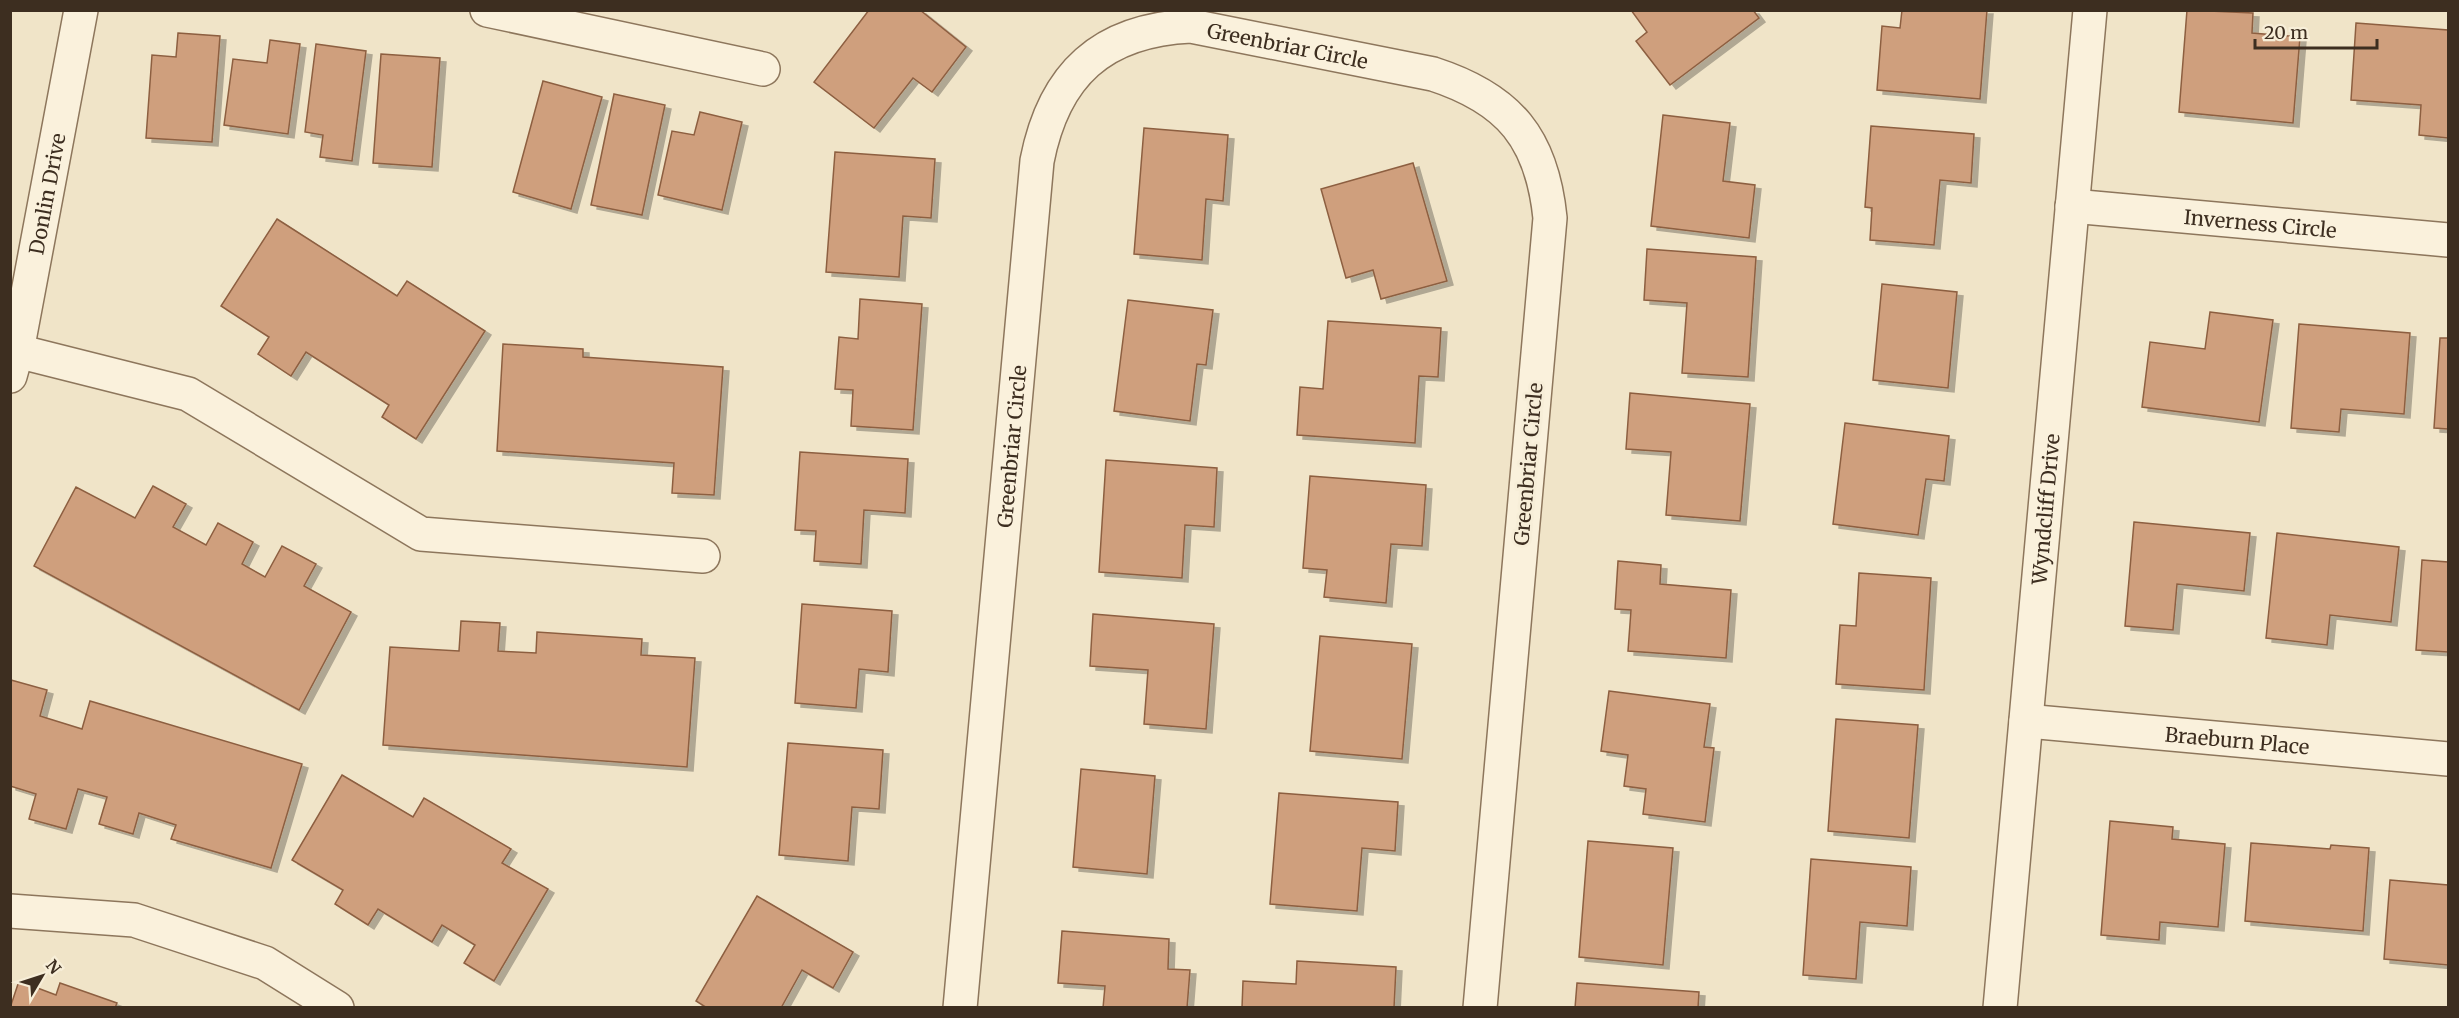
<svg xmlns="http://www.w3.org/2000/svg" width="2459" height="1018" font-family="Merriweather,serif">
	<style>
		.building { fill: #cf9f7d; stroke: #8d5f41; stroke-width: 1.5; filter: url(#shadow) }
		.lines { fill: none; stroke-linecap: round; stroke-linejoin: round }
		.minor-casing { stroke: #8d765c; stroke-width: 36 }
		.minor { stroke: #faf1dc; stroke-width: 33 }
		.labels { text-anchor: middle; dominant-baseline: central; stroke-width: 6; stroke-linejoin: round; paint-order: stroke }
		.street-label { font-size: 20px; fill: #3d2e20; stroke: #f7eed8 }
	</style>
	<defs>
		<filter id="shadow"><feDropShadow dx="6" dy="4" stdDeviation="0" flood-color="#0004"/></filter>
	</defs>
	<rect width="100%" height="100%" fill="#f0e4c8"/>
	<!-- building -->
	<g class="building">
		<polygon points="869,10 920,10 966,47 932,92 913,78 874,128 814,82"/>
		<polygon points="1631,10 1753,10 1759,18 1670,85 1636,41 1647,32"/>
		<polygon points="1902,10 1987,10 1980,99 1877,90 1882,26 1900,28"/>
		<polygon points="2187,10 2253,13 2252,33 2300,37 2293,123 2179,112"/>
		<polygon points="2356,23 2448,30 2448,138 2419,135 2421,105 2351,100"/>
		<polygon points="178,33 220,36 212,142 146,138 152,55 176,57"/>
		<polygon points="270,40 300,44 288,134 224,125 233,59 267,63"/>
		<polygon points="316,44 366,51 352,161 320,157 323,135 305,132"/>
		<polygon points="381,54 440,58 432,167 373,163"/>
		<polygon points="543,81 602,97 571,209 513,192"/>
		<polygon points="614,94 665,105 642,215 591,205"/>
		<polygon points="700,112 742,122 722,210 658,195 672,131 694,135"/>
		<polygon points="1663,115 1730,123 1723,181 1755,185 1749,238 1651,226"/>
		<polygon points="1871,126 1974,134 1971,183 1940,180 1934,245 1870,240 1872,208 1865,207"/>
		<polygon points="1144,128 1228,135 1223,201 1206,199 1202,260 1134,254"/>
		<polygon points="835,152 935,159 931,218 903,216 899,277 826,272"/>
		<polygon points="1413,163 1447,281 1381,299 1373,270 1346,278 1321,189"/>
		<polygon points="277,219 397,296 407,281 485,331 416,439 382,417 389,405 306,352 291,376 258,354 269,337 221,306"/>
		<polygon points="1647,249 1756,257 1748,377 1682,373 1687,303 1644,300"/>
		<polygon points="1882,284 1957,292 1948,388 1873,380"/>
		<polygon points="860,299 922,304 913,430 851,426 853,390 835,389 839,337 858,339"/>
		<polygon points="1128,300 1213,310 1206,365 1197,364 1190,421 1114,411"/>
		<polygon points="2210,312 2273,320 2259,422 2142,407 2150,342 2205,349"/>
		<polygon points="1328,321 1441,328 1438,377 1419,376 1415,443 1297,435 1300,387 1323,389"/>
		<polygon points="2299,324 2410,333 2404,414 2341,409 2339,432 2291,428"/>
		<polygon points="2440,338 2448,338 2448,429 2434,428"/>
		<polygon points="503,344 583,349 583,357 723,367 714,495 672,493 674,463 497,451"/>
		<polygon points="1630,393 1750,404 1740,521 1666,515 1671,452 1626,449"/>
		<polygon points="1845,423 1949,436 1944,481 1926,479 1918,535 1833,524"/>
		<polygon points="800,452 908,459 905,513 864,510 861,564 814,561 816,531 795,530"/>
		<polygon points="1106,460 1217,468 1214,527 1185,525 1182,578 1099,572"/>
		<polygon points="1310,476 1426,485 1422,546 1391,544 1386,603 1324,597 1327,570 1303,568"/>
		<polygon points="153,486 186,504 173,527 206,545 218,523 253,542 242,564 265,577 282,546 316,564 304,586 351,612 299,710 34,566 76,487 135,518"/>
		<polygon points="2134,522 2250,533 2244,591 2177,584 2173,630 2125,626"/>
		<polygon points="2277,533 2399,547 2391,622 2330,615 2327,645 2266,638"/>
		<polygon points="2422,560 2448,562 2448,652 2416,650"/>
		<polygon points="1618,561 1661,565 1660,584 1731,590 1726,658 1628,651 1631,610 1615,609"/>
		<polygon points="1859,573 1931,578 1924,690 1836,684 1840,625 1856,626"/>
		<polygon points="802,604 892,611 888,672 859,669 856,708 795,703"/>
		<polygon points="1093,614 1214,624 1206,729 1144,724 1148,670 1090,666"/>
		<polygon points="461,621 500,623 498,651 536,653 537,632 642,639 641,655 695,658 687,767 383,745 390,647 459,651"/>
		<polygon points="1320,636 1412,644 1402,759 1310,751"/>
		<polygon points="11,680 47,690 40,716 82,729 90,701 302,764 271,868 171,839 176,825 139,813 133,834 99,824 107,797 78,789 66,829 29,819 36,794 10,786"/>
		<polygon points="1609,691 1710,704 1704,747 1714,748 1705,822 1643,814 1646,789 1624,786 1628,755 1601,751"/>
		<polygon points="1836,719 1918,725 1909,838 1828,831"/>
		<polygon points="788,743 883,750 879,809 852,807 848,861 779,855"/>
		<polygon points="1081,769 1155,776 1147,874 1073,867"/>
		<polygon points="342,775 413,817 424,798 511,849 502,863 548,889 494,981 464,963 475,945 442,925 432,942 378,909 368,925 335,904 343,890 292,860"/>
		<polygon points="1279,793 1398,802 1395,851 1362,848 1357,911 1270,904"/>
		<polygon points="2110,821 2173,827 2172,839 2225,844 2218,927 2160,922 2159,940 2101,935"/>
		<polygon points="1588,841 1673,848 1663,965 1579,957"/>
		<polygon points="2251,843 2330,849 2331,845 2369,848 2363,931 2245,921"/>
		<polygon points="1811,859 1911,867 1907,926 1860,922 1856,979 1803,975"/>
		<polygon points="2390,880 2448,885 2448,965 2384,959"/>
		<polygon points="757,896 853,952 833,988 802,970 781,1008 707,1008 696,1001"/>
		<polygon points="1062,931 1169,939 1168,969 1190,970 1187,1008 1103,1008 1105,986 1058,983"/>
		<polygon points="1297,961 1396,967 1394,1008 1242,1008 1243,981 1296,984"/>
		<polygon points="19,981 56,995 60,983 117,1003 115,1008 10,1008"/>
		<polygon points="1577,983 1699,992 1698,1008 1575,1008"/>
	</g>
	<g class="lines">
		<!-- minor casing -->
		<g class="minor-casing">
			<g id="minor">
				<polyline points="487,10 763,69"/>
				<path id="s1" d="M 2072,206 L 2448,240"/>
				<polyline points="10,351 17,351 188,394 421,534 703,556"/>
				<path id="s2" d="M 10,376 L 17,351 L 81,10"/>
				<path id="s3" d="M 2026,721 L 2448,759"/>
				<polyline points="10,911 134,920 265,963 337,1008"/>
				<path id="s4" d="M 960,1008 L 1037,161 C 1054,74 1102,30 1191,26 L 1433,74 C 1510,99 1542,139 1550,218 L 1480,1008"/>
				<path id="s5" d="M 2000,1008 L 2090,10"/>
			</g>
		</g>
		<!-- minor -->
		<use href="#minor" class="minor"/>
	</g>
	<g class="labels">
		<!-- street labels -->
		<g class="street-label">
			<text stroke="none"><textPath href="#s4" startOffset="1174">Greenbriar Circle</textPath></text>
			<text stroke="none"><textPath href="#s2" startOffset="186">Donlin Drive</textPath></text>
			<text stroke="none"><textPath href="#s1" startOffset="189">Inverness Circle</textPath></text>
			<text stroke="none"><textPath href="#s4" startOffset="564">Greenbriar Circle</textPath></text>
			<text transform="translate(1528 464) rotate(-85)">Greenbriar Circle</text>
			<text stroke="none"><textPath href="#s5" startOffset="501">Wyndcliff Drive</textPath></text>
			<text stroke="none"><textPath href="#s3" startOffset="212">Braeburn Place</textPath></text>
		</g>
	</g>
	<!-- border -->
	<rect width="2459" height="1018" fill="none" stroke="#3d2e20" stroke-width="24"/>
	<!-- north arrow -->
	<g transform="translate(42 976) rotate(51)" stroke="#f7eed8" stroke-width="4.5" paint-order="stroke">
	<path d="M0-4.5L10 22L0 15L-10 22Z" fill="#3d2e20"/>
	<text y="-9" font-size="16" font-weight="bold" text-anchor="middle" fill="#3d2e20">N</text>
	</g>
	<!-- scale -->
	<path d="M2255 39v9h122v-9" fill="none" stroke="#3d2e20" stroke-width="3"/>
	<text x="2264" y="39" font-size="18" fill="#3d2e20" stroke="#f7eed8" stroke-width="4.5" paint-order="stroke">20 m</text>
</svg>
